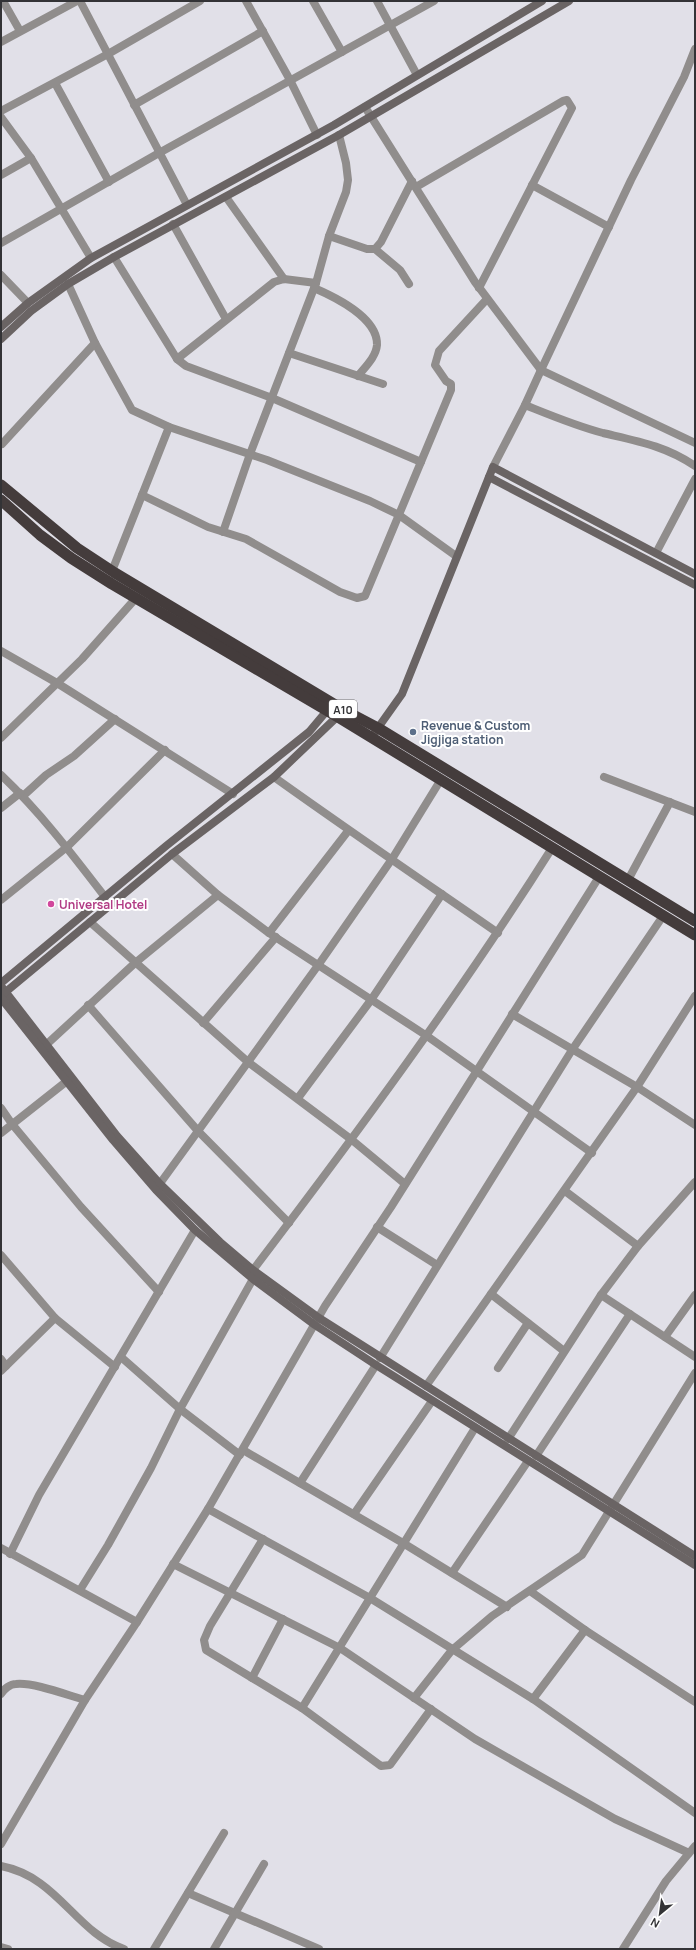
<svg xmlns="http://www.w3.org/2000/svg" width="696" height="1950" font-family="Manrope,sans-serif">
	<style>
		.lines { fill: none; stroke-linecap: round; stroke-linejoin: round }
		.minor { stroke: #908d8c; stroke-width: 8 }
		.tertiary { stroke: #908d8c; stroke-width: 8 }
		.secondary { stroke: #6a6464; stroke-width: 8 }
		.trunk { stroke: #443c3c; stroke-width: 11 }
		.service-dot { fill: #5c6f8a; stroke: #fff; stroke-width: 1.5 }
		.hotel-dot { fill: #d1479c; stroke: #fff; stroke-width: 1.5 }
		.labels { text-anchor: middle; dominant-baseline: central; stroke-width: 4; stroke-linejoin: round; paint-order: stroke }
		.shield { fill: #fff; stroke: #707072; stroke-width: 1 }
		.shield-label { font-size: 11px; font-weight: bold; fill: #333336 }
		.service-label { font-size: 12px; font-weight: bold; fill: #4e5e75; stroke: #fff; text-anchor: start }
		.hotel-label { font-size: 12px; font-weight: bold; fill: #b23c85; stroke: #fff; text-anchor: start }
	</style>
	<rect width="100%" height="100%" fill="#e1e0e8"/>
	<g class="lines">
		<!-- minor -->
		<g class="minor">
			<polyline points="3,1 20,31"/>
			<polyline points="80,1 187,205"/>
			<polyline points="246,1 290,80 317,135"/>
			<polyline points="313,1 342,52"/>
			<polyline points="377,1 417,75"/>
			<polyline points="1,42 77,1"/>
			<polyline points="55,83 109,182"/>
			<polyline points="134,105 263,31"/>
			<polyline points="365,107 475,282 541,370 695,443"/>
			<polyline points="1,111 108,54 200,1"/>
			<polyline points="1,117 31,158 91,258"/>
			<polyline points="1,175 31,158"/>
			<polyline points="532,185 609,227"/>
			<polyline points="416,187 563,101 567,100 572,108 479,288"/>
			<polyline points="226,197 284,279"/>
			<polyline points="173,224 226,319"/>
			<polyline points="329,236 367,249 375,249 381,242 412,181"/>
			<polyline points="1,243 159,153 434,1"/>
			<polyline points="375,249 400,270 409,284"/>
			<polyline points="114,257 177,359 186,366 272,398 421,462"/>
			<polyline points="1,275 28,303"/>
			<polyline points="68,284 95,343 132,410 169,427 267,460 370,501 399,515 456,556"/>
			<path d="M 314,288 C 335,297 378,318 377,345 C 376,357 365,367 358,376"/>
			<polyline points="289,353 383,384"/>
			<polyline points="177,359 274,282 284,279 316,283"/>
			<polyline points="525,405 541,370"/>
			<polyline points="2,444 95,343"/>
			<path d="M 493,467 L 525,405 C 550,415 576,426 603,433 C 637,441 666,446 695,466"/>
			<polyline points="142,495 208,527 246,539 340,592 357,598 365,596 451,390 451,384 446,381 435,365 439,351 487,299"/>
			<polyline points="223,532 250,454 316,283 329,236 346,192 348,180 346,163 339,135"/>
			<polyline points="656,553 695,479"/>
			<polyline points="112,571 169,427"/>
			<polyline points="1,651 57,683 233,794"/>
			<polyline points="1,738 82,659 136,598"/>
			<path d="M 1,775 C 40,812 72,854 105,897"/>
			<path d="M 274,777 C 348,830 423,881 498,933"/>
			<polyline points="604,777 695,812"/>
			<polyline points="23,796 46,775 74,756 115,719"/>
			<polyline points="1,808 20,793"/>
			<polyline points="172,854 218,895 269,933 427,1036 592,1153"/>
			<polyline points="628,880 670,802"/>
			<polyline points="1,900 67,847 165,750"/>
			<polyline points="90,922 248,1062 352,1140 405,1184"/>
			<polyline points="269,933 348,831"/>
			<polyline points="88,1005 198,1131 289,1223"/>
			<polyline points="512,1014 637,1087 695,1125"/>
			<polyline points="203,1023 276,937"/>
			<polyline points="47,1044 135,963 218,895"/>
			<polyline points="298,1098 371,1000 442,894"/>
			<polyline points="1,1108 12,1124 81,1207 159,1292"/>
			<polyline points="1,1133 67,1081"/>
			<polyline points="156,1189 319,964 392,859 440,781"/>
			<polyline points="565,1191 638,1246"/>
			<polyline points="377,1227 437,1265"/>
			<polyline points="1,1255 55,1318 115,1367"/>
			<path d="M 253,1270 C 358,1132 460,994 552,848"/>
			<polyline points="491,1294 564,1351"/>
			<polyline points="601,1295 695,1357"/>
			<polyline points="665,1337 695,1295"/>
			<polyline points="121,1357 180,1409 240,1455"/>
			<polyline points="380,1358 572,1050 663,916"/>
			<polyline points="1,1359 6,1366"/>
			<polyline points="498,1368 528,1323"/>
			<polyline points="1,1371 55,1318"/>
			<polyline points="426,1386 637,1087 695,996"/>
			<polyline points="508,1439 601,1295 638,1246 695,1182"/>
			<polyline points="243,1450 403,1543 507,1607"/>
			<polyline points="536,1456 630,1314"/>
			<polyline points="300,1483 376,1365"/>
			<polyline points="208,1509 370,1598 533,1699 695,1813"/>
			<polyline points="354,1514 432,1401"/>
			<polyline points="263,1539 210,1626 204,1640 206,1650 302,1708 381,1766 390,1765 431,1709"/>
			<polyline points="1,1548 137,1622"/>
			<polyline points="10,1554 39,1495 195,1230"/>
			<polyline points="173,1564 340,1648 475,1739 615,1819 689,1853"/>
			<polyline points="452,1573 528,1461"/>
			<polyline points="80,1590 108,1545 151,1468 180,1409 253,1279"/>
			<polyline points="530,1591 585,1630 695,1702"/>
			<polyline points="252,1678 283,1619"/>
			<path d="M 1,1694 C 4,1689 10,1684 16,1684 C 33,1682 67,1695 85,1700"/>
			<polyline points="414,1698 452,1650 492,1616 582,1555 695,1373"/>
			<polyline points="533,1699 585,1630"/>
			<polyline points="302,1708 475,1428"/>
			<polyline points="1,1844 85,1700 137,1622 208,1509 325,1306 391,1207 599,877"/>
			<path d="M 1,1866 C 58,1877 75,1932 124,1949"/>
			<polyline points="188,1893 319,1949"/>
			<polyline points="1,1947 8,1949"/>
			<polyline points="154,1949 224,1833"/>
			<polyline points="214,1949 264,1864"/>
			<polyline points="623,1949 666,1881 695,1846"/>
		</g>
		<!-- tertiary -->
		<polyline class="tertiary" points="541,370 631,180 684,77 695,49"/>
		<!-- secondary -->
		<g class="secondary">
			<polyline points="1,327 28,303 91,258 334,125 542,1"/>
			<polyline points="1,339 31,311 68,284 114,257 339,135 569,1"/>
			<polyline points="489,477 695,585"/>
			<polyline points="375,732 402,694 493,467 695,574"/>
			<polyline points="1,983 166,846 309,732 330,707"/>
			<polyline points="1,986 117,1136 160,1184 220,1242 253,1270 319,1318 695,1556"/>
			<polyline points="2,995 172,854 274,777 340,714"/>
			<polyline points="1,998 113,1140 156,1190 195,1230 253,1279 315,1325 376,1365 695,1565"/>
		</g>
		<!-- trunk -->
		<g class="trunk">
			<polyline points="1,485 77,548 115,573 342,709 378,728 695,921"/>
			<polyline points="1,500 40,535 71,558 112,584 338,717 695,935"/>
		</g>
	</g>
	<!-- markers -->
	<circle class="service-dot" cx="413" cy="732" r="4"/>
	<circle class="hotel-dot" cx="51" cy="904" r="4"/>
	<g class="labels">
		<!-- shield labels -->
		<rect class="shield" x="329" y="700" width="28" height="18" rx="3"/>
		<g class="shield-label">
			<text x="343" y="709">A10</text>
		</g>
		<!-- service labels -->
		<g class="service-label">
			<text x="421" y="725">Revenue &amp; Custom<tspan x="421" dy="14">Jigjiga station</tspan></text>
		</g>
		<!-- hotel labels -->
		<g class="hotel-label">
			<text x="59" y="904">Universal Hotel</text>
		</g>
	</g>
	<!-- border -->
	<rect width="696" height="1950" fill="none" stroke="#333336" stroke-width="4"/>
	<!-- north arrow -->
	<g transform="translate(660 1914) rotate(209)" stroke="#ffffff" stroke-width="3" paint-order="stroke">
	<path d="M0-3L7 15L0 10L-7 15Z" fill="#333336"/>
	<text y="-6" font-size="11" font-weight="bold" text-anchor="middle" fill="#333336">N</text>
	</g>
</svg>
